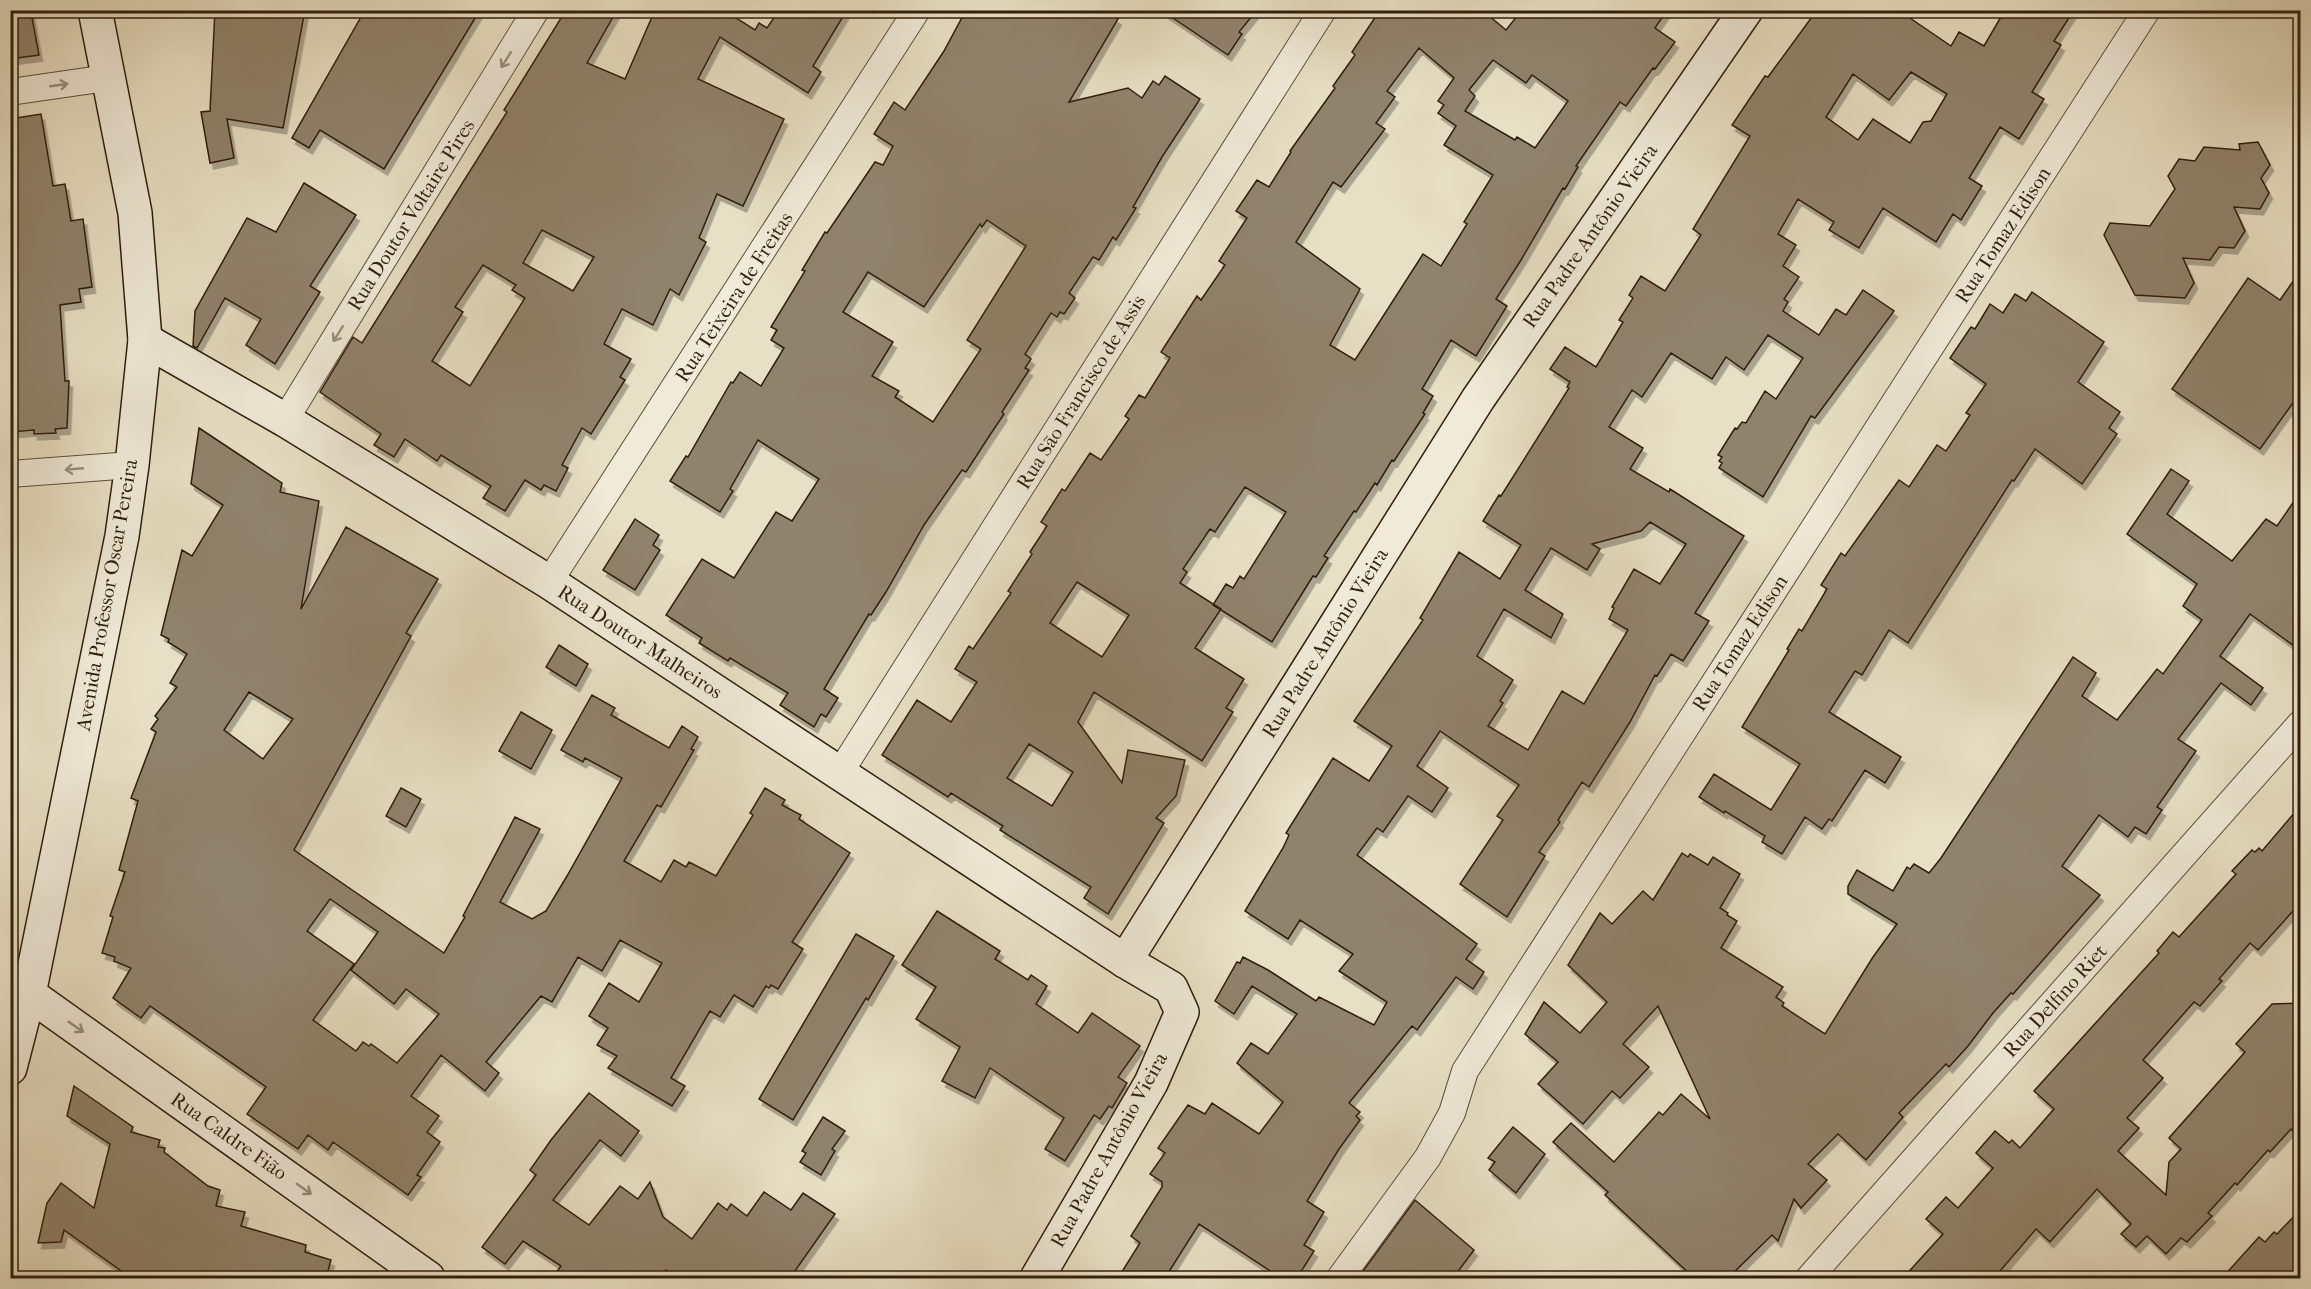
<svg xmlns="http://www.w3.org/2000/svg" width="2311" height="1289" font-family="'IM FELL French Canon',serif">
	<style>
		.building { fill: #90836c; stroke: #311e0d; stroke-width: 1.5; fill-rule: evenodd; filter: url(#shadow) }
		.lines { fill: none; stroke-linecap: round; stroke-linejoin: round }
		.street-casing { stroke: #5f4e3b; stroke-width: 28 }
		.secondary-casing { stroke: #311e0d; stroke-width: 36 }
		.street { stroke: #f0ebd9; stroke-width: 26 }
		.secondary { stroke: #f0ebd9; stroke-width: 33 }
		.oneway { stroke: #9a8f7d }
		.labels { text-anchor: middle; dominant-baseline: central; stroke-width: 6; stroke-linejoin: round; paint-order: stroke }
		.street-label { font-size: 20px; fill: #311e0d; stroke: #f0ebd9 }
	</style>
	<defs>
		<filter id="shadow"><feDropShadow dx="3.5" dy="6" stdDeviation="0" flood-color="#0004"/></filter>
	</defs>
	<rect width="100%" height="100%" fill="#e8e0c4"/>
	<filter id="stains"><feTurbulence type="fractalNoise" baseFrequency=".00333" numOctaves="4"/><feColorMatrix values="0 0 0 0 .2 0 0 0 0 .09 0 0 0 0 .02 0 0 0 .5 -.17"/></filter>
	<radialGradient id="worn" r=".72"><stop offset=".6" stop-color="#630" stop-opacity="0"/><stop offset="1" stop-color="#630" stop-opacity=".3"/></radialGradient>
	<!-- building -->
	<g class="building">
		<polygon points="215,10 305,10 283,128 227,119 234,158 210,163 201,112 210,111"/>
		<polygon points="365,10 480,10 384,169 320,130 309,148 292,138"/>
		<path d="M 566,10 L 617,10 L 587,63 L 625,79 L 655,10 L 717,10 L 728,18 L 730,14 L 755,30 L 759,23 L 767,28 L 779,10 L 847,10 L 813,66 L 821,72 L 808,93 L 720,37 L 698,79 L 784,119 L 743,206 L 717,194 L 699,238 L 706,242 L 679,295 L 670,289 L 653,325 L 622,309 L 604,344 L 631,359 L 620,377 L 625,380 L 591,434 L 582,428 L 562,465 L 568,468 L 556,491 L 544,485 L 541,490 L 525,480 L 505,511 L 483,498 L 491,486 L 441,455 L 437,461 L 405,439 L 394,457 L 374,445 L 381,434 L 320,392 L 353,337 L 362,343 L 507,112 L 504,110 ZM 542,230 L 594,257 L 573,291 L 523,263 ZM 483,265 L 516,285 L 512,290 L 525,298 L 470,386 L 432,361 L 463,312 L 455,307 Z"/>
		<path d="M 966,10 L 1103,10 L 1118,19 L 1069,102 L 1128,88 L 1142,98 L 1153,81 L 1159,85 L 1165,76 L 1200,99 L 1162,157 L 1133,207 L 1136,208 L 1116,240 L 1113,237 L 1099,260 L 1093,257 L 1069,293 L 1075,298 L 1064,314 L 1060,312 L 1057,317 L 1051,313 L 1025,354 L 1031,359 L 1025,368 L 1029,370 L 1002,412 L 1004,414 L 988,438 L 966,472 L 962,470 L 924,525 L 886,592 L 871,615 L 869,614 L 824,689 L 838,698 L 826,717 L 821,714 L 814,727 L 780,705 L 788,693 L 730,658 L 728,661 L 699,643 L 702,638 L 666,615 L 702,559 L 734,578 L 776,512 L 792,521 L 819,479 L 758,440 L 730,489 L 733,491 L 720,512 L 670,481 L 686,456 L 688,457 L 731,382 L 733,383 L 740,372 L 761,386 L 784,348 L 771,340 L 777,330 L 771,327 L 805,271 L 802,270 L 825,232 L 827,233 L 875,162 L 883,165 L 893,146 L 874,134 L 894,102 L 905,110 L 944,51 ZM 987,220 L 1026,246 L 967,340 L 981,349 L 933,422 L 895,397 L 899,391 L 872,376 L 893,342 L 843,312 L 868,272 L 924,307 L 980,224 L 982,227 Z"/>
		<polygon points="1161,10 1257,10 1239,32 1242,34 1228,55"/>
		<path d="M 1380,10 L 1482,10 L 1506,30 L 1522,10 L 1667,10 L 1655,28 L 1675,42 L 1655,69 L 1653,68 L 1626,106 L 1620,102 L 1576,166 L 1578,167 L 1565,189 L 1563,188 L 1521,260 L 1496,299 L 1507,306 L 1476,356 L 1451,340 L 1422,389 L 1433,396 L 1423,413 L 1425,414 L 1394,461 L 1392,460 L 1377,485 L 1375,483 L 1356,512 L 1354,511 L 1324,556 L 1328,558 L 1316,577 L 1313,576 L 1272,642 L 1213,605 L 1226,584 L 1233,588 L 1240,576 L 1244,579 L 1286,512 L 1245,487 L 1215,532 L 1210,529 L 1183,569 L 1187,572 L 1180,583 L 1221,609 L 1195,648 L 1244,679 L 1226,708 L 1233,712 L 1202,761 L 1094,692 L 1078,722 L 1122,783 L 1128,750 L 1185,760 L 1176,796 L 1156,818 L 1164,823 L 1108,914 L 1084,898 L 1091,887 L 1000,830 L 1003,826 L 951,793 L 948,797 L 882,755 L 917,700 L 951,722 L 977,682 L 955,669 L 969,646 L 973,649 L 1011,593 L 1008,591 L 1032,554 L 1030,552 L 1047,526 L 1041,522 L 1062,489 L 1065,491 L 1090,453 L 1101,460 L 1129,419 L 1125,416 L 1139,395 L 1145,398 L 1170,358 L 1161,352 L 1197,296 L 1201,300 L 1225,265 L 1219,261 L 1247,218 L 1236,211 L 1257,180 L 1269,187 L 1291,152 L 1290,151 L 1335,88 L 1333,86 L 1355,55 L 1352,52 ZM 1419,48 L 1454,78 L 1438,101 L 1444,105 L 1438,113 L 1456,126 L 1444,145 L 1493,175 L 1464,222 L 1467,224 L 1441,266 L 1423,254 L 1355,360 L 1330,345 L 1360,289 L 1296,242 L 1333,182 L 1341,187 L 1385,129 L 1376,123 L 1395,97 L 1387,91 ZM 1493,60 L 1526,83 L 1532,75 L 1568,101 L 1535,148 L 1517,137 L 1515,140 L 1465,111 L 1475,96 L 1469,90 ZM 1077,582 L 1129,615 L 1102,657 L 1050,623 ZM 1029,744 L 1073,772 L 1052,806 L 1007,778 Z"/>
		<path d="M 1817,10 L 1898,10 L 1951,46 L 1959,32 L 1984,46 L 2005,10 L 2074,10 L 2054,41 L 2061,45 L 2032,92 L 2044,99 L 2019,139 L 2000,127 L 1969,178 L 1982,186 L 1961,220 L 1953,214 L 1936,242 L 1883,208 L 1859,248 L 1829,230 L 1834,222 L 1798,199 L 1778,234 L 1796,245 L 1783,266 L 1799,277 L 1784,299 L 1788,302 L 1783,311 L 1819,335 L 1836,309 L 1846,315 L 1863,290 L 1894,311 L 1815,418 L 1811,416 L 1763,497 L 1719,468 L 1722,463 L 1719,461 L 1722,457 L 1718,455 L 1735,428 L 1737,429 L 1742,422 L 1746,423 L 1765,391 L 1776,399 L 1803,358 L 1768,335 L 1744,370 L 1726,357 L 1712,379 L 1671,353 L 1642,397 L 1632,390 L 1609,427 L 1643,448 L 1630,469 L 1669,492 L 1670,489 L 1744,536 L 1695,613 L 1709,621 L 1683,661 L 1671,654 L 1657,676 L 1655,675 L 1630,722 L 1589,787 L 1582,782 L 1558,820 L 1560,822 L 1539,852 L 1545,856 L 1507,917 L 1460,884 L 1503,820 L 1497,816 L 1519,785 L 1440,731 L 1417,766 L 1448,788 L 1432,812 L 1408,796 L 1383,832 L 1377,828 L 1357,855 L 1477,944 L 1466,959 L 1484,972 L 1473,989 L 1456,977 L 1417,1030 L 1412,1026 L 1349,1103 L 1360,1112 L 1356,1116 L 1360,1120 L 1339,1149 L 1307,1201 L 1324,1212 L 1304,1245 L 1314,1251 L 1297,1278 L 1281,1278 L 1199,1224 L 1165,1278 L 1118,1278 L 1140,1243 L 1131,1236 L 1162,1187 L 1162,1182 L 1150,1174 L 1165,1153 L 1158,1148 L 1188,1105 L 1205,1114 L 1212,1103 L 1259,1134 L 1283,1102 L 1237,1063 L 1251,1043 L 1268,1054 L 1297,1014 L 1252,986 L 1234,1014 L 1215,1001 L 1237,962 L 1240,963 L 1243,957 L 1268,970 L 1316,1001 L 1319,997 L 1374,1025 L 1387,1002 L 1339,971 L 1353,954 L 1300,920 L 1288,939 L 1245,911 L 1283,848 L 1289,835 L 1286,833 L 1333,758 L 1369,781 L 1392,746 L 1354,721 L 1423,620 L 1420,618 L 1459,552 L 1500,579 L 1521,545 L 1483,521 L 1499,495 L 1501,496 L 1569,388 L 1567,387 L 1570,382 L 1550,369 L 1565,347 L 1596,367 L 1623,322 L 1619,320 L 1633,298 L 1629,295 L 1641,276 L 1665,291 L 1701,235 L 1693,229 L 1750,136 L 1732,125 L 1765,76 L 1768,77 ZM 1911,72 L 1947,94 L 1931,121 L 1923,122 L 1910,143 L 1873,119 L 1858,140 L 1826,117 L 1853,74 L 1889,100 ZM 1650,522 L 1686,544 L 1660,584 L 1634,569 L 1612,607 L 1614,608 L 1609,619 L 1628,630 L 1584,704 L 1562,691 L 1528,750 L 1488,726 L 1503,703 L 1500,701 L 1513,680 L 1477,656 L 1504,609 L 1551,638 L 1563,614 L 1525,590 L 1551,548 L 1587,570 L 1600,549 L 1592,544 L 1641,531 Z"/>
		<polygon points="31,12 39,55 10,59 10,15"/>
		<polygon points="41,114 53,186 65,184 71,221 83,219 92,287 79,289 81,302 60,305 65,381 69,381 67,428 55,429 56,433 34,434 34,430 10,432 10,390 14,389 10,363 10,119"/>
		<polygon points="2258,142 2270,165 2261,178 2269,193 2260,209 2234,207 2245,231 2234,248 2219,247 2210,260 2183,258 2194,283 2185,298 2135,295 2104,235 2110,223 2150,226 2175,189 2168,176 2179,159 2195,161 2204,147 2240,150 2239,144"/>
		<polygon points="304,183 356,215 310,286 320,292 275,364 246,345 261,319 225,298 197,348 193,346 195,311 247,218 276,232"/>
		<polygon points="2301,270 2300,393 2260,449 2172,389 2248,278 2280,300"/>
		<polygon points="2032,292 2104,342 2078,382 2120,412 2109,428 2117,434 2082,484 2035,449 2014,481 2012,480 1908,643 1889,630 1862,675 1855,671 1829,712 1901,757 1885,783 1865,770 1832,821 1829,819 1822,829 1805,817 1782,854 1762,842 1765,836 1725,811 1724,813 1699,797 1714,774 1771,810 1800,764 1742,727 1789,650 1787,649 1799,629 1802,631 1827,589 1821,585 1841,553 1845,556 1899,480 1909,487 1937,445 1946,451 1970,415 1966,413 1986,384 1950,358 1971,327 1975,329 1990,304 2003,313 2015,294 2026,301"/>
		<path d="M 199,428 L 282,483 L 280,492 L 319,501 L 301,609 L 346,527 L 438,579 L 406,633 L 411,636 L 294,850 L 444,953 L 465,917 L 463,916 L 515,817 L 540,829 L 500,902 L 532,919 L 546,911 L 567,876 L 622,778 L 585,758 L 583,762 L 561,750 L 592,695 L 615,708 L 611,715 L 669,748 L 682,726 L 698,737 L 691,749 L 694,750 L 661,807 L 657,805 L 624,861 L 661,882 L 674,860 L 686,867 L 689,862 L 716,876 L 753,815 L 750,813 L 765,788 L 785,800 L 782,805 L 801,815 L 799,819 L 850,853 L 792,942 L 803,949 L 778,989 L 771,985 L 769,988 L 766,986 L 753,1007 L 734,995 L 720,1017 L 710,1011 L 671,1078 L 685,1086 L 672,1106 L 608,1068 L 617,1056 L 597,1045 L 608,1028 L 589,1016 L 609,983 L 639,1002 L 662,963 L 620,940 L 602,971 L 578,957 L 552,1002 L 541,996 L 486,1062 L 499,1073 L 485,1091 L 441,1055 L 411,1096 L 439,1116 L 427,1132 L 440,1142 L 417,1175 L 421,1177 L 408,1195 L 333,1142 L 328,1150 L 308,1135 L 298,1149 L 247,1114 L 266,1087 L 150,1006 L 141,1018 L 113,998 L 131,968 L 114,961 L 115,957 L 102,953 L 113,917 L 110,916 L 125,872 L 119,870 L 138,801 L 131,798 L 156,732 L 151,729 L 158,719 L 155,716 L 177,687 L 170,683 L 187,654 L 168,642 L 169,639 L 161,635 L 182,550 L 192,556 L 223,505 L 191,484 ZM 249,692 L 293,719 L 263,759 L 224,730 ZM 330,899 L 378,932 L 351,970 L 394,1004 L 406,989 L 439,1014 L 397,1063 L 371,1044 L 369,1046 L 363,1042 L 356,1051 L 313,1020 L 354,964 L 307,931 Z"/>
		<polygon points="2171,469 2189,481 2167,514 2232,561 2266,519 2277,526 2301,491 2301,651 2250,614 2220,656 2263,688 2251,705 2221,683 2178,739 2196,751 2157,807 2162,810 2146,834 2135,827 2128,837 2099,815 2062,866 2100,895 2013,994 2011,993 1993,1013 1968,1046 1949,1067 1946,1064 1899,1113 1903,1117 1866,1160 1838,1134 1808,1164 1827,1180 1801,1208 1794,1199 1778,1241 1772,1235 1728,1278 1694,1278 1605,1195 1608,1192 1553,1142 1571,1123 1614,1162 1659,1112 1663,1115 1681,1094 1710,1119 1658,1006 1623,1044 1649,1067 1620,1098 1612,1091 1583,1124 1538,1084 1558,1062 1525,1034 1544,1002 1580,1033 1607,1002 1568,965 1600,913 1612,924 1643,891 1653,900 1682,853 1688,857 1690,854 1708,865 1713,857 1740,874 1720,908 1728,913 1727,915 1737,921 1721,948 1783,987 1776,997 1784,1003 1782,1006 1825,1034 1873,957 1897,924 1848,894 1848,886 1857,870 1893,891 1907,867 1910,869 1914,864 1929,873 1941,858 2073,657 2096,673 2082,696 2117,720 2157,669 2163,674 2202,620 2183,606 2197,584 2127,534"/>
		<polygon points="635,519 659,535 653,545 660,550 635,590 603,570"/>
		<polygon points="559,645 588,664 576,686 546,667"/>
		<polygon points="521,712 552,730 531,769 499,751"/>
		<polygon points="401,788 421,799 406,827 386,816"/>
		<polygon points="2301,805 2301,902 2258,950 2250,943 2219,979 2222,981 2200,1006 2194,1002 2143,1060 2163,1078 2127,1118 2139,1128 2118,1151 2166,1195 2169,1162 2181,1149 2169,1138 2245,1052 2236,1044 2272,1004 2301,1003 2301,1138 2291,1129 2270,1152 2268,1150 2237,1185 2235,1183 2208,1213 2212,1216 2187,1242 2181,1238 2166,1254 2147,1236 2136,1247 2121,1234 2131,1224 2097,1189 2050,1242 2036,1229 1994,1278 1903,1278 1943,1234 1926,1219 1946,1197 1958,1208 1993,1168 1976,1153 1995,1131 2009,1143 2012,1140 2020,1148 2054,1109 2034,1091 2159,953 2157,951 2173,932 2179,937 2236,874 2232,871 2252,850 2255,852 2259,848 2262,851"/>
		<polygon points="937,911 1000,951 995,959 1028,980 1031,975 1047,986 1036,1004 1078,1033 1092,1013 1140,1046 1118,1077 1127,1083 1112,1108 1109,1106 1100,1119 1094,1115 1065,1161 1045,1149 1064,1118 990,1068 975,1098 942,1081 960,1047 916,1019 936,987 902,965"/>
		<polygon points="856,934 894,956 868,1000 866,998 793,1120 759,1099"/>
		<polygon points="74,1086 133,1127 131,1132 160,1140 158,1147 165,1148 164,1152 208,1186 220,1190 216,1206 245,1212 241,1226 306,1245 305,1252 331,1260 326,1278 131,1278 64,1230 61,1242 38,1243 47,1203 61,1183 94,1208 110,1144 67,1116"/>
		<polygon points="589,1093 639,1131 621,1156 600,1140 553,1200 589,1225 620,1186 638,1199 650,1182 663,1217 692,1239 718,1203 727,1210 731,1204 747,1216 764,1192 791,1210 803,1193 835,1214 790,1278 677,1278 666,1270 661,1278 552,1278 561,1266 523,1241 505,1264 482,1247 536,1175 530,1170 551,1140"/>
		<polygon points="823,1117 845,1131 832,1149 835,1151 821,1175 800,1162 806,1153 802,1151"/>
		<polygon points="1513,1127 1545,1154 1516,1193 1489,1170 1495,1162 1488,1158"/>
		<polygon points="1415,1200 1474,1250 1453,1278 1358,1278"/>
		<polygon points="2301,1209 2301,1278 2222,1278 2259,1237 2265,1242 2274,1232 2277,1234"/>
	</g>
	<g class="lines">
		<!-- street casing -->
		<g class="street-casing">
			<g id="street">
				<polyline points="10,92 107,78"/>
				<polyline points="285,420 536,10"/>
				<polyline points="10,474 132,465"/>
				<polyline points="549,582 917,10"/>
				<polyline points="839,774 1323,10"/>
				<polyline points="1340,1278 1428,1157 1452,1113 1465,1071 2147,10"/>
				<polyline points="1809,1278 2300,724"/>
			</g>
		</g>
		<!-- secondary casing -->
		<g class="secondary-casing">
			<g id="secondary">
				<polyline points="145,340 285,420 549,582 1125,961 1171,988 1182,1012 1151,1083 1037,1278"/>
				<polyline points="1125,961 1478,399 1746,10"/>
				<polyline points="29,994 428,1278"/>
				<polyline points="10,1068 29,994 122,536 132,465 145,340 135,213 95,10"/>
			</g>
		</g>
		<!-- street -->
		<use href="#street" class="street"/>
		<!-- secondary -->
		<use href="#secondary" class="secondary"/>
	</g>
	<!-- one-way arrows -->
	<defs><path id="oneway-shaft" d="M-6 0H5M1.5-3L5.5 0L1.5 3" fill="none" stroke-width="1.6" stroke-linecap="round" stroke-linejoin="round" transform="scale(1.5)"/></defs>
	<g class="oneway">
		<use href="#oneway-shaft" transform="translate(506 60) rotate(122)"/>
		<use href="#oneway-shaft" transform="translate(59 85) rotate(-8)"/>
		<use href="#oneway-shaft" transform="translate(338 334) rotate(122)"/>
		<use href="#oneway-shaft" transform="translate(74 469) rotate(175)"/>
		<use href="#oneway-shaft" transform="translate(76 1027) rotate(35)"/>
		<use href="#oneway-shaft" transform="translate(304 1189) rotate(35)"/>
	</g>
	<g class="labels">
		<!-- street labels -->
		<g class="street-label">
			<text transform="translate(411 215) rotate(-58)">Rua Doutor Voltaire Pires</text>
			<text transform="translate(2003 235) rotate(-57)">Rua Tomaz Edison</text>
			<text transform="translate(1590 236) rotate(-55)">Rua Padre Antônio Vieira</text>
			<text transform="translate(734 297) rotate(-57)">Rua Teixeira de Freitas</text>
			<text transform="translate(1081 392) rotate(-58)">Rua São Francisco de Assis</text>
			<text transform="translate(107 595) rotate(-80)">Avenida Professor Oscar Pereira</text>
			<text transform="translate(640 642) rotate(33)">Rua Doutor Malheiros</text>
			<text transform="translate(1325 643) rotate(-58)">Rua Padre Antônio Vieira</text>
			<text transform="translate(1740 643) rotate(-57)">Rua Tomaz Edison</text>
			<text transform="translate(2055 1001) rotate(-48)">Rua Delfino Riet</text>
			<text transform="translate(229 1136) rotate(35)">Rua Caldre Fião</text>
			<text transform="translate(1109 1150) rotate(-61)">Rua Padre Antônio Vieira</text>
		</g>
	</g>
	<!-- margin -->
	<rect width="2311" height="1289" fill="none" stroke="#e8e0c4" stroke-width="36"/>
	<rect x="12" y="12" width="2287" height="1265" fill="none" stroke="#311e0d" stroke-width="3"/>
	<rect x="18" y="18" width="2275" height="1253" fill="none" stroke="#311e0d" stroke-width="1.5"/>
	<rect width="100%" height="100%" filter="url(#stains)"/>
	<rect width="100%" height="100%" fill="url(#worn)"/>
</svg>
